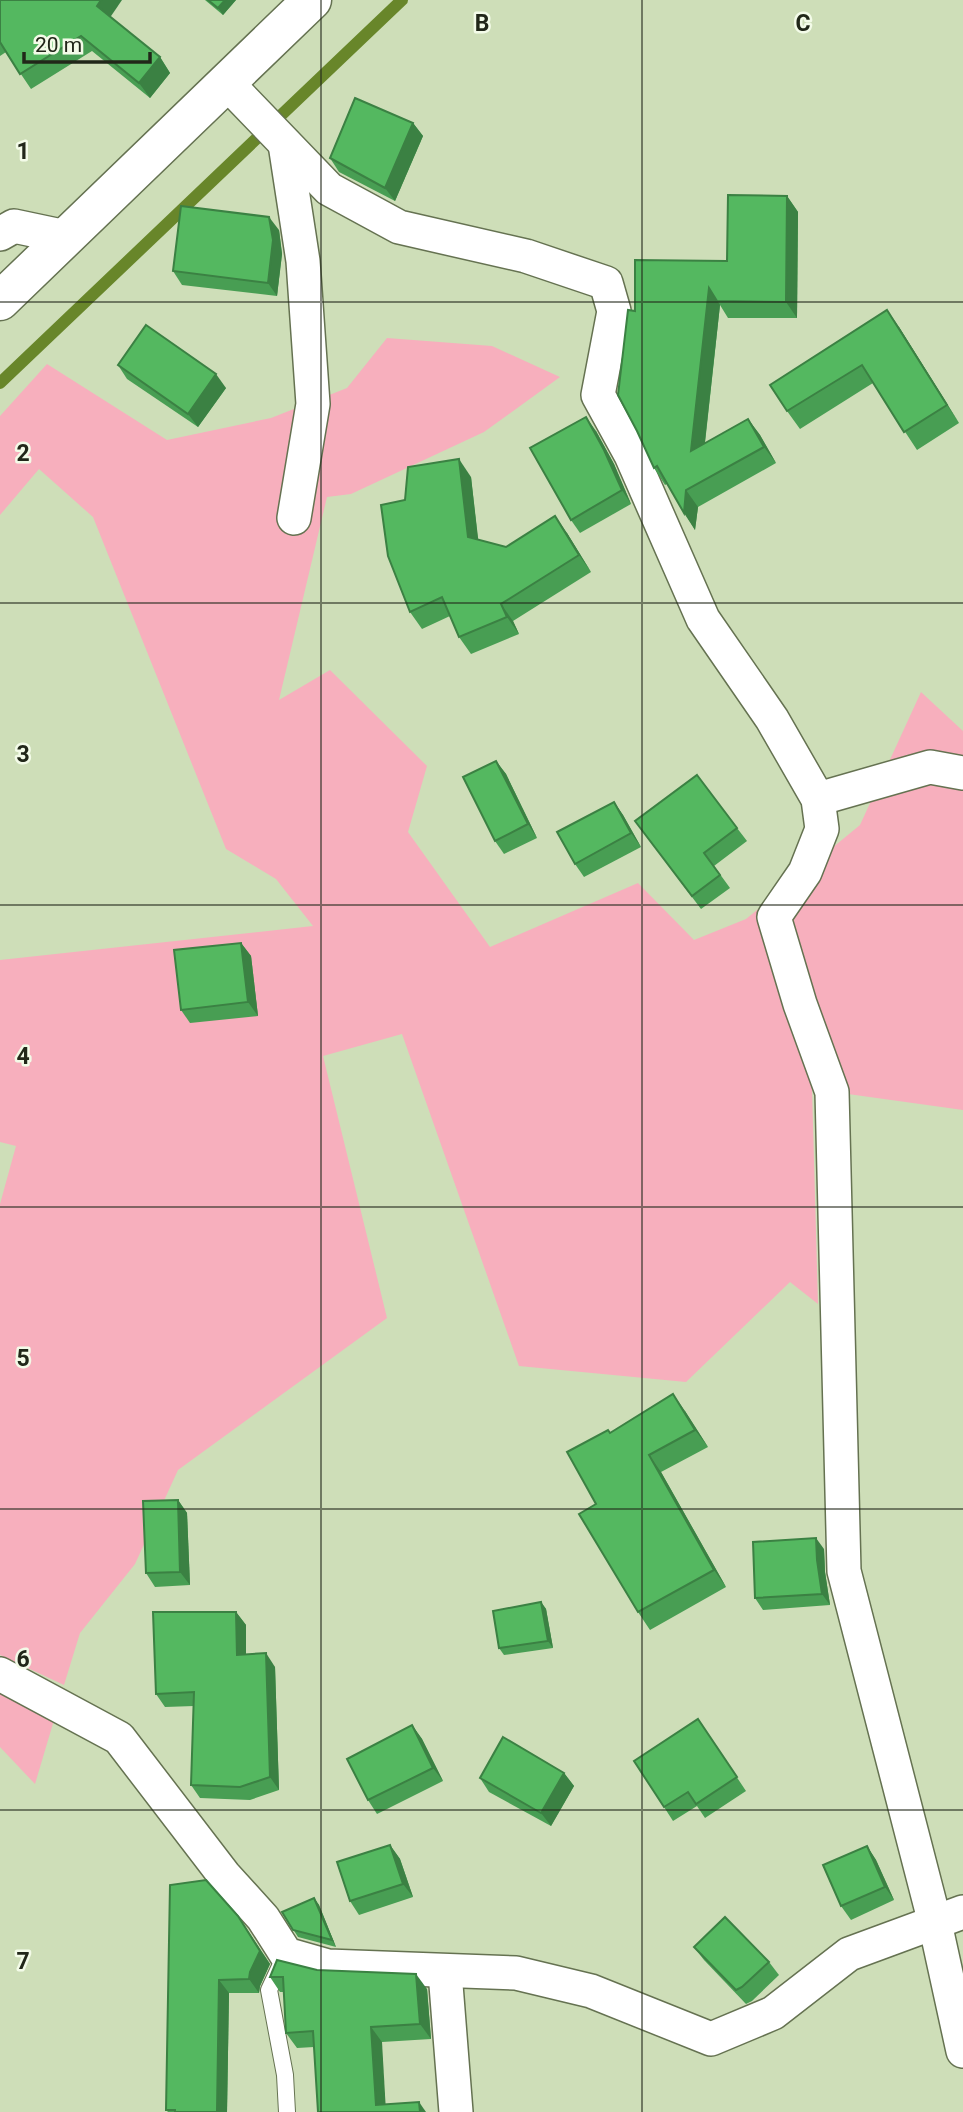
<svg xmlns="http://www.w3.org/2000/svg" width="963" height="2112" font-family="Roboto,sans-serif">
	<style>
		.green { fill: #f7afbd }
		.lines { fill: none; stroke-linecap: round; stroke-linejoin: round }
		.stream { stroke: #68862a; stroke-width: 12 }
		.service-casing { stroke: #657251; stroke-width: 18 }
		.minor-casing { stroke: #657251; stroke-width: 36 }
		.tertiary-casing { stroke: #657251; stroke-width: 41 }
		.service { stroke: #fff; stroke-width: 16 }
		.minor { stroke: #fff; stroke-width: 33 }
		.tertiary { stroke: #fff; stroke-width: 38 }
		.wall { fill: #489e53 }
		.shaded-wall { fill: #3b8143 }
		.building { fill: #54b860; stroke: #3b8143; stroke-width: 2 }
		.grid { fill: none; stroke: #212719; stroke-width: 2; stroke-opacity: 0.55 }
		.grid-label { font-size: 23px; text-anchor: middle; font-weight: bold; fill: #212719; stroke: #f3fbe8; stroke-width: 5; stroke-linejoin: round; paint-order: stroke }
	</style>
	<rect width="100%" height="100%" fill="#cedeb8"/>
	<!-- green -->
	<g class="green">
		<polygon points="387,338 492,346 560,377 484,432 351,494 327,497 279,700 330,670 427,766 408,832 490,947 638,883 694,940 746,919 860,825 921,692 963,731 963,1110 812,1089 818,1304 790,1282 686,1382 519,1366 402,1034 323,1056 387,1318 178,1470 135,1564 80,1633 64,1685 0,1655 0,1204 16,1146 0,1142 0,960 313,926 276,879 226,849 93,517 39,469 0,515 0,416 47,364 167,440 271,418 347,388"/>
		<polygon points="0,1690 54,1720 35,1784 0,1747"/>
	</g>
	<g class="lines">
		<!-- stream -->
		<polyline class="stream" points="0,383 402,0"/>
		<!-- service casing -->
		<g class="service-casing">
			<polyline id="service" points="282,1962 269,1990 285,2075 287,2112"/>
		</g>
		<!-- minor casing -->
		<g class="minor-casing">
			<g id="minor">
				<polyline points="226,82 329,189 399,227 526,256 606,283 614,311 598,395 631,455 703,619 772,719 818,799 822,829 805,872 774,917 800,1004 832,1092 844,1571 935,1923 963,2051"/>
				<polyline points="285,144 303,261 313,404 294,518"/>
				<polyline points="0,234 14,226 66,237"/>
				<polyline points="818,799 930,767 963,773"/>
				<polyline points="0,1674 119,1738 224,1875 263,1918 286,1954 328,1966 516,1973 591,1991 711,2039 773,2013 849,1954 963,1912"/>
				<polyline points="445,1972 456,2112"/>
			</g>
		</g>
		<!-- tertiary casing -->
		<g class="tertiary-casing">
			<polyline id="tertiary" points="0,301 312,0"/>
		</g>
		<!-- service -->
		<use href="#service" class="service"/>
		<!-- minor -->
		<use href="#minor" class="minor"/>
		<!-- tertiary -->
		<use href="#tertiary" class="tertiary"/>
	</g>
	<!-- wall -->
	<g class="wall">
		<polygon points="0,0 110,17 160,57 170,73 150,98 92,51 31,89 6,52 0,56"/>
		<polygon points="205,0 236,0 223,15"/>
		<polygon points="413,123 423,136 395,201 339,172 330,158"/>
		<polygon points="787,196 798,212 797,318 728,318 720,305 705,443 748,419 760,435 776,463 698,507 695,530 667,484 665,485 654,468 635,311 727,261"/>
		<polygon points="279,230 282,254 277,296 182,285 173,271"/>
		<polygon points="899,327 959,423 917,450 873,383 800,429 787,411"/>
		<polygon points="118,365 226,388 198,427 127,379"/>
		<polygon points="596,431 614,464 631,504 580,533 571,520"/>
		<polygon points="471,477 478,540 506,547 567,533 591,572 513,621 519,634 471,654 459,637 450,616 422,629 410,612 405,500"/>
		<polygon points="496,761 506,774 537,838 504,854 495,841"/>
		<polygon points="614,802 623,815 641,847 584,877 575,864"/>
		<polygon points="635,821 737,828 747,841 714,866 730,888 701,909"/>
		<polygon points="241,943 251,956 258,1016 190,1023 181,1010"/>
		<polygon points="685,1411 708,1447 661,1472 726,1587 650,1630 638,1612 596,1504 610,1433"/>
		<polygon points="178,1500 187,1513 190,1585 155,1587 146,1573"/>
		<polygon points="824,1549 825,1572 830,1605 763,1610 755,1598"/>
		<polygon points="541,1602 546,1609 553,1648 504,1655 499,1648"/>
		<polygon points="236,1612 246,1625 246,1654 275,1667 279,1790 250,1800 200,1798 191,1785 194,1706 165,1707 156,1694"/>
		<polygon points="698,1719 746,1791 705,1818 697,1806 673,1821 664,1807"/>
		<polygon points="412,1725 422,1739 443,1781 377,1814 368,1800"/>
		<polygon points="564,1773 574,1786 551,1826 489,1792 480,1778"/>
		<polygon points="390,1845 400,1859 413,1897 359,1915 350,1901"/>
		<polygon points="867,1846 876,1860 894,1900 851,1920 841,1906"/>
		<polygon points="314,1898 319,1905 336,1947 298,1937 282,1912"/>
		<polygon points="238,1916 270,1964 260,1986 259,1993 229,1993 227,2112 168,2112 166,2110"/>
		<polygon points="694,1947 769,1962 779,1975 752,2001 746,2004 704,1960"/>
		<polygon points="317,1970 427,1989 431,2039 382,2042 318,2112 314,2047 297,2048 286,2033 284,1992 280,1992 270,1977"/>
	</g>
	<!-- shaded-wall -->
	<g class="shaded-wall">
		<polygon points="101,0 122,0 107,22 97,6"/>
		<polygon points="225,0 236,0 223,15 218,8"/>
		<polygon points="160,57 170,73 150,98 139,83"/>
		<polygon points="413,123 423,136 395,201 385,188"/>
		<polygon points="787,196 798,212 797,318 786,302"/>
		<polygon points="269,217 279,230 282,254 277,296 268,283"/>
		<polygon points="709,288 720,305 702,468 691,451"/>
		<polygon points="887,310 899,327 959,423 947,405"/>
		<polygon points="216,374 226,388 198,427 188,414"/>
		<polygon points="586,417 596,431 614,464 631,504 622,490"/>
		<polygon points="748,419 760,435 776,463 764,447"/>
		<polygon points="459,459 471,477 480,555 468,537"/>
		<polygon points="686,490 698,507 695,530 684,513"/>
		<polygon points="555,516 567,533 591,572 579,555"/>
		<polygon points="501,604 513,621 519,634 507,617"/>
		<polygon points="496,761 506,774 537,838 528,824"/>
		<polygon points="614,802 623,815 641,847 631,833"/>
		<polygon points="241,943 251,956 258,1016 248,1002"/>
		<polygon points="673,1394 685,1411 708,1447 695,1430"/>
		<polygon points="649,1455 661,1472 726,1587 714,1570"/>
		<polygon points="178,1500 187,1513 190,1585 180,1572"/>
		<polygon points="816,1538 824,1549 825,1572 830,1605 822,1594 817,1560"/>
		<polygon points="541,1602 546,1609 553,1648 548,1641"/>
		<polygon points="236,1612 246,1625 246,1668 237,1655"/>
		<polygon points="266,1653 275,1667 279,1790 270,1777"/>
		<polygon points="412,1725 422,1739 443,1781 433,1768"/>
		<polygon points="564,1773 574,1786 551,1826 541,1813"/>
		<polygon points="390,1845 400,1859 413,1897 403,1884"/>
		<polygon points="867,1846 876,1860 894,1900 885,1887"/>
		<polygon points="314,1898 319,1905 336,1947 332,1940"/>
		<polygon points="238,1916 270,1964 260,1986 259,1993 249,1979 250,1972"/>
		<polygon points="416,1974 427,1989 431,2039 420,2024"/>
		<polygon points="219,1980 229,1993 227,2112 217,2112"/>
		<polygon points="371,2027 382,2042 386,2112 376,2105"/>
		<polygon points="419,2102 426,2112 420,2112"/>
	</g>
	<!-- building -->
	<g class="building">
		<polygon points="0,0 101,0 97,6 160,57 139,83 81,36 20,74 0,42"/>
		<polygon points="208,0 225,0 218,8"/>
		<polygon points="355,98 413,123 385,188 330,158"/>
		<polygon points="728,195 787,196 786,302 717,301 709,288 691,451 748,419 764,447 686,490 684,513 657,466 654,468 637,431 618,395 628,310 635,311 635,260 727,261"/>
		<polygon points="181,206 269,217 273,240 268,283 173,271"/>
		<polygon points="887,310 947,405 904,432 862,365 787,411 770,385"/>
		<polygon points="146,325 216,374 188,414 118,365"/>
		<polygon points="586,417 604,450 622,490 571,520 530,448"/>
		<polygon points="459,459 468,537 506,547 555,516 579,555 501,604 507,617 459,637 442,597 410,612 388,556 381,505 405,500 408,467"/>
		<polygon points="496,761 528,824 495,841 463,777"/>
		<polygon points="697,775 737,828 704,853 720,875 692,896 635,821"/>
		<polygon points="614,802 631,833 575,864 557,832"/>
		<polygon points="241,943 248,1002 181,1010 174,950"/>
		<polygon points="673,1394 695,1430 649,1455 714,1570 638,1612 579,1514 596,1504 567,1452 608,1430 610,1433"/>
		<polygon points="178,1500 180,1572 146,1573 143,1501"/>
		<polygon points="816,1538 817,1560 822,1594 755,1598 753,1542"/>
		<polygon points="541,1602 548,1641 499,1648 493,1611"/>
		<polygon points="153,1612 236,1612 237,1655 266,1653 270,1777 240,1787 191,1785 194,1692 156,1694"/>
		<polygon points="698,1719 737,1777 696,1804 688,1792 664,1807 634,1761"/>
		<polygon points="412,1725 433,1768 368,1800 347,1759"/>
		<polygon points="503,1737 564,1773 541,1813 480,1778"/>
		<polygon points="390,1845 403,1884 350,1901 337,1862"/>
		<polygon points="867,1846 885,1887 841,1906 823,1865"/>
		<polygon points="206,1880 238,1916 260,1951 250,1972 249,1979 219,1980 217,2112 175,2112 175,2110 166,2110 170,1885"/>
		<polygon points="314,1898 332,1940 293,1930 282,1912"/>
		<polygon points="725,1917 769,1962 742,1987 736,1990 694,1947"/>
		<polygon points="277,1960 317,1970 416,1974 420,2024 371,2027 376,2105 419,2102 420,2112 318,2112 313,2031 286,2033 283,1977 270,1977"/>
	</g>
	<!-- grid -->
	<path class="grid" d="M 321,0 L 321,2112M 642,0 L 642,2112M 0,302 L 963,302M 0,603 L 963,603M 0,905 L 963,905M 0,1207 L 963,1207M 0,1509 L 963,1509M 0,1810 L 963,1810"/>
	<g class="grid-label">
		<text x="482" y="31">B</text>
		<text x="803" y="31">C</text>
		<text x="23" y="159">1</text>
		<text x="23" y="461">2</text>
		<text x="23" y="762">3</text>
		<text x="23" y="1064">4</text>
		<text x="23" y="1366">5</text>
		<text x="23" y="1667">6</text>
		<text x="23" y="1969">7</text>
	</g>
	<!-- scale -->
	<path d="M24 52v10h126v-10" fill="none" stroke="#212719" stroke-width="3.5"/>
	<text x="35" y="52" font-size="21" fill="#212719" stroke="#f3fbe8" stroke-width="5" paint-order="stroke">20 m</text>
</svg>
